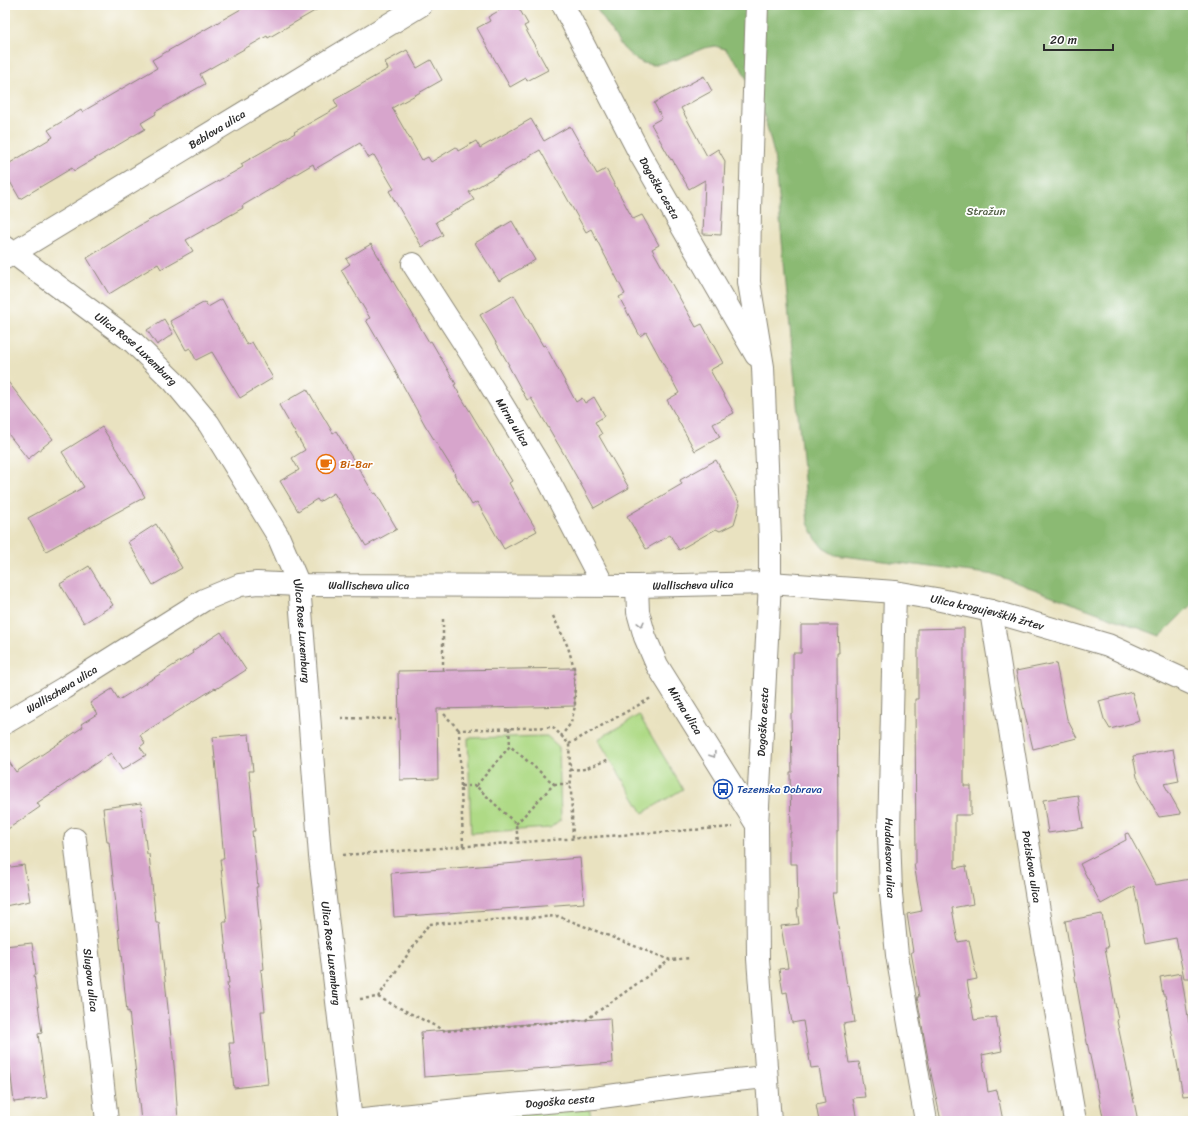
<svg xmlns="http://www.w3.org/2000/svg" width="1198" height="1126" font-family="Sriracha,sans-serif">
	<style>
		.green { fill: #afda86; stroke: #6d8258 }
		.forest { fill: #8bba73; stroke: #5b724f }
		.building { fill: #d7a5cc }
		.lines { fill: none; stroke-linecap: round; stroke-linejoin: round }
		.minor-casing { stroke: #8a8676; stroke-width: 24 }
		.path { stroke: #8a8676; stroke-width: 2.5; stroke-dasharray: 3 3; stroke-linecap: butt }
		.minor { stroke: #fff; stroke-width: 22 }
		.oneway { stroke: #a0a0a0 }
		.labels { text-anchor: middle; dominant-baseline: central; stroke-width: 3.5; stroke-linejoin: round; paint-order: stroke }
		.street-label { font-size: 11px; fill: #2b2b2b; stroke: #fff }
		.park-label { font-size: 11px; fill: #536046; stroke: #fff }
		.food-label { font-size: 11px; fill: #c56008; stroke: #fff; text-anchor: start }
		.transit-label { font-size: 11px; fill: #164399; stroke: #fff; text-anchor: start }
	</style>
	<rect width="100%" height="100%" fill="#fff"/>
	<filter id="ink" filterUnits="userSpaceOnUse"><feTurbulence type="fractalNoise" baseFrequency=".025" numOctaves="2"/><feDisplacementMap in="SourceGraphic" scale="8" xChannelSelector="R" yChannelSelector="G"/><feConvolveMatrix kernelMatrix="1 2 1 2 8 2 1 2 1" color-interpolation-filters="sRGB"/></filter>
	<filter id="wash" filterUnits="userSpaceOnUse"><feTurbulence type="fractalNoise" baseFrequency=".012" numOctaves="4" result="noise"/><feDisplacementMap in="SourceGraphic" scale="16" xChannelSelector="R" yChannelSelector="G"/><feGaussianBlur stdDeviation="0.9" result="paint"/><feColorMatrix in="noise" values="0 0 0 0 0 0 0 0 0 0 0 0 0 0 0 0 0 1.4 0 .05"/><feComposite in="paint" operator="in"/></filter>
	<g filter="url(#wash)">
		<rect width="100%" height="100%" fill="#e9e2c0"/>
		<!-- green -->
		<g class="green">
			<polygon points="639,715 683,789 643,813 598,739"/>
			<polygon points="547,736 559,747 561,819 550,828 471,833 468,738"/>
			<polygon points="589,1107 592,1121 500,1121 499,1114"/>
		</g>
		<!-- forest -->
		<polygon class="forest" points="594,5 1193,5 1193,603 1160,636 996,575 835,555 823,548 816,539 808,523 774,154 763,111 740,66 725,49 715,46 704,48 675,60 654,65 643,63 634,58 623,48"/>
		<g id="blocks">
			<!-- building -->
			<g class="building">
				<polygon points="248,5 325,5 268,38 267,36 200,74 205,84 155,112 156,114 141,123 145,129 74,171 72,168 20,199 5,173 5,166 53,137 48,130 81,110 82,112 157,68 152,60"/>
				<polygon points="509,5 517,5 528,24 524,26 548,70 527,81 526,78 510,87 477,28 490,21 488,17"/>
				<polygon points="407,50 417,68 431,60 442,80 392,108 422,160 428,157 431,162 456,147 458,151 476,141 480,148 531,119 544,141 570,126 597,174 606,169 633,219 642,215 659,245 652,249 696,327 702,324 723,363 710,370 734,413 713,424 720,437 695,451 667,400 679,393 646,332 640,336 619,297 625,294 591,229 586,232 540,150 469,192 474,200 436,222 443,235 422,247 389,191 394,189 374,155 369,158 360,143 315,169 313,164 242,206 243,208 186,240 193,251 161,269 158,264 109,294 87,258 137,227 243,167 241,164 295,133 294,132 338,107 334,100 388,69 385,62"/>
				<polygon points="704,76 712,91 681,108 707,156 718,149 725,161 721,235 703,234 705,180 689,189 672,159 671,160 651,124 662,118 654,103"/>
				<polygon points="512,221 535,260 499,281 475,243"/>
				<polygon points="371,244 429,342 431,341 456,384 454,385 512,481 509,483 537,531 504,549 477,502 472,505 454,474 455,473 425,425 395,371 396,371 366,320 370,318 341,270 350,264 346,259"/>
				<polygon points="514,295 543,346 545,345 576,402 582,398 585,403 594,397 605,416 595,422 602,434 599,436 629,488 594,508 565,456 531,398 527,400 508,365 509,365 480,315"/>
				<polygon points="222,299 247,345 252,342 273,378 240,398 212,352 196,360 190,348 186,350 170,321 205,302 208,307"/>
				<polygon points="164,319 173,334 157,345 147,330"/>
				<polygon points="5,378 53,439 28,459 5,430"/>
				<polygon points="307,389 333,433 336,431 374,494 376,493 397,529 366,546 334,493 319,502 317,499 298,511 280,481 299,470 292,458 305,450 279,405"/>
				<polygon points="102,427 130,471 145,497 46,551 28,518 84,487 62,452"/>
				<polygon points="716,460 740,504 734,524 720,531 716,529 679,550 670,535 646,549 627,516 682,484 680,480"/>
				<polygon points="156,524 182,568 153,585 128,542"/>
				<polygon points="89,566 113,605 84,623 60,584"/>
				<polygon points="801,625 838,625 839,653 837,653 838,831 837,831 837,893 833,893 847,986 849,985 855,1022 843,1024 849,1063 859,1062 865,1097 853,1098 857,1121 819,1121 816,1105 825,1103 819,1067 811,1068 803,1021 792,1023 787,992 783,993 779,969 788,968 781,926 799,924 797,909 798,909 797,864 790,864 790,833 791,833 790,772 792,772 791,713 793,713 793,653 801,653"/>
				<polygon points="964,628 964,786 971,786 971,815 955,815 955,868 966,866 973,904 952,908 958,942 969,940 977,979 967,981 974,1020 996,1017 1002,1051 982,1055 988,1092 997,1090 1003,1121 941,1121 928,1059 917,997 919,997 911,952 913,952 907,914 922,911 914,864 916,864 915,699 918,699 918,629"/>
				<polygon points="221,632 246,670 216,689 215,688 140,735 145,743 140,747 146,755 122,770 111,753 37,803 40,807 5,831 5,756 16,772 83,727 81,724 97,714 90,703 112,689 119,700 193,653 192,651"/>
				<polygon points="1056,663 1067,719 1077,738 1033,749 1023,706 1016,671"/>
				<polygon points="574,668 575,706 437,709 438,779 400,780 398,671"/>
				<polygon points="1132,692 1140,721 1110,729 1104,719 1099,701"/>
				<polygon points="249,734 253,771 249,771 255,831 252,831 258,887 256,887 264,969 261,970 265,1011 261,1011 268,1084 234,1088 229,1043 234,1043 227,983 229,983 223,922 227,922 220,859 224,859 213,737"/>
				<polygon points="1173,749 1179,781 1164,784 1181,814 1159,817 1137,777 1133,756"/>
				<polygon points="1078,795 1083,828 1048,833 1043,800"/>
				<polygon points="141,803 147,854 149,854 156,923 159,923 175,1075 178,1121 141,1121 129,1011 127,1012 115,895 109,842 107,842 103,808"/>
				<polygon points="1128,833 1156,885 1190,879 1193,894 1193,978 1184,978 1176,938 1145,944 1134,886 1101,904 1080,864 1126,840 1125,834"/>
				<polygon points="580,858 584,903 394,917 391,873"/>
				<polygon points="24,865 30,901 5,906 5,868"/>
				<polygon points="1102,914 1108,948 1105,948 1118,1020 1117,1021 1138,1121 1104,1121 1085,1033 1065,921"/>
				<polygon points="32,943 36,975 34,975 42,1033 38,1034 47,1098 14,1102 5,1028 5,946"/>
				<polygon points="1181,973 1189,1023 1193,1022 1193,1095 1183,1096 1165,995 1163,995 1160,977"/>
				<polygon points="610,1018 613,1063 424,1077 421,1032"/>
			</g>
		</g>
	</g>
	<g filter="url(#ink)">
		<use href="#blocks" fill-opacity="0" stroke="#8a8676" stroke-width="1"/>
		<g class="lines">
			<!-- minor casing -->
			<g class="minor-casing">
				<g id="minor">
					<path id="s1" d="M 563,5 L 640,154 L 756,355"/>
					<polyline points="757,5 750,208 749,282 763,367 770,539 770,583 757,825 758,959 770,1121"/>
					<path id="s2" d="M 5,247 L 133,342 L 174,382 L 209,424 L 278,536 L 299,585 L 320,856 L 351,1121"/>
					<path id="s3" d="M 5,258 L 421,5"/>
					<path id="s4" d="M 413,264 L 482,371 L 550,483 L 603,585"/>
					<path id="s5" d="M 637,586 L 638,612 L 645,637 L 657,665 L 757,825"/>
					<path id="s6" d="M 895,592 L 889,833 L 891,893 L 897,955 L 926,1121"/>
					<path id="s7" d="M 991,611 L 1042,930 L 1075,1121"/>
					<path id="s8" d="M 5,723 L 64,688 L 204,600 L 240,585 L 257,583 L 299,585 L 637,586 L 770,583 L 895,592 L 936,599 L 991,611 L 1108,645 L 1193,684"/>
					<path id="s9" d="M 75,839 L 107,1121"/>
					<path id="s10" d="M 354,1121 L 487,1107 L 594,1098 L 697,1084 L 766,1077"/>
				</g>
			</g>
			<!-- path -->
			<g class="path">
				<polyline points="553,616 568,647 574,668 575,706 571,723 561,736"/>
				<polyline points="443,670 443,617"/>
				<polyline points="444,714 459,730"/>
				<polyline points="341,718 396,719"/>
				<polyline points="509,728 510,746"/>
				<polyline points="569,744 651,698"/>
				<polyline points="570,770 584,769 610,759"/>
				<polyline points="554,784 571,784"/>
				<polyline points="461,786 476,786"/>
				<polyline points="516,824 554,784 510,746 476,786 516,824 518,842"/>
				<polyline points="463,846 459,730 553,727 569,744 573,838"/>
				<polyline points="343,855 733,827"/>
				<polyline points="378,997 445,1031 586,1020 670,960"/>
				<polyline points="360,999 378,997 429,924 558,916 670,960 691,958"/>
			</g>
			<!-- minor -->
			<use href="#minor" class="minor"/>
		</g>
		<!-- one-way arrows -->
		<defs><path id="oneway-chevron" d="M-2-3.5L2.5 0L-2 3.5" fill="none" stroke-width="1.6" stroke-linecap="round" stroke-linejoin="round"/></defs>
		<g class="oneway">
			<use href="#oneway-chevron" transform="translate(641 624) rotate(76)"/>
			<use href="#oneway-chevron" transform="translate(713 755) rotate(58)"/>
		</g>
	</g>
	<!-- icons -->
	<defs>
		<g id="cafe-ring" transform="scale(1)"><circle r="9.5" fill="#fff" stroke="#e8710a" stroke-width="1.5"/><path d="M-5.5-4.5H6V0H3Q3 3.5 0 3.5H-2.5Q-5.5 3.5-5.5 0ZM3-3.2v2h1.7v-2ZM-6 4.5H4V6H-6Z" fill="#e8710a"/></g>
		<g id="bus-ring" transform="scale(1)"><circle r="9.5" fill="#fff" stroke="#1a4fb4" stroke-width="1.5"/><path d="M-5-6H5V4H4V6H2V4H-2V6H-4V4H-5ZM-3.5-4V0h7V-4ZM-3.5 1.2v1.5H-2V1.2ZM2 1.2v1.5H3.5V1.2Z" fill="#1a4fb4"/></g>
	</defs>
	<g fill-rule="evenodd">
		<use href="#cafe-ring" x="326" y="464"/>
		<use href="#bus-ring" x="723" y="789"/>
	</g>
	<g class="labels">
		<!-- street labels -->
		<g class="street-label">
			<text stroke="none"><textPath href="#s3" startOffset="248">Beblova ulica</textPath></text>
			<text stroke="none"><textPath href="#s1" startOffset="207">Dogoška cesta</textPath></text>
			<text stroke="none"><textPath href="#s2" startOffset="166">Ulica Rose Luxemburg</textPath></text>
			<text stroke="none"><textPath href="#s4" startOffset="187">Mirna ulica</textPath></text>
			<text stroke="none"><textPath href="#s8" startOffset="402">Wallischeva ulica</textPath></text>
			<text stroke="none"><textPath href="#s8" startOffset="726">Wallischeva ulica</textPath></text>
			<text stroke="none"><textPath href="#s8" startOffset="1023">Ulica kragujevških žrtev</textPath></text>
			<text stroke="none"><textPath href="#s2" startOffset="502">Ulica Rose Luxemburg</textPath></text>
			<text stroke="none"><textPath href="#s8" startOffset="66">Wallischeva ulica</textPath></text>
			<text stroke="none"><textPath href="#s5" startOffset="136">Mirna ulica</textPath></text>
			<text transform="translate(763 722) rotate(-87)">Dogoška cesta</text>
			<text stroke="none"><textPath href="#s6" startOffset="266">Hudalesova ulica</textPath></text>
			<text stroke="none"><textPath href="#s7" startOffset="259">Potiskova ulica</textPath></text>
			<text stroke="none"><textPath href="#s2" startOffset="826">Ulica Rose Luxemburg</textPath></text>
			<text stroke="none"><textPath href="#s9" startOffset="142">Slugova ulica</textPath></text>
			<text stroke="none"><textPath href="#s10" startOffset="207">Dogoška cesta</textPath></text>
		</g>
		<!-- park labels -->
		<g class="park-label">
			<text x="986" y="211">Stražun</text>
		</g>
		<!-- food labels -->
		<g class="food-label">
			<text x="340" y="464">Bi-Bar</text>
		</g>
		<!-- transit labels -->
		<g class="transit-label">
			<text x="737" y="789">Tezenska Dobrava</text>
		</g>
	</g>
	<!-- margin -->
	<rect width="1198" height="1126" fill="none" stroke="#fff" stroke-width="20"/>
	<!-- scale -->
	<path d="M1044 44v6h69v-6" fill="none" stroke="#2b2b2b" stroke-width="2"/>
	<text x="1050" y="44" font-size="12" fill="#2b2b2b" stroke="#ffffff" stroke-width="3" paint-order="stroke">20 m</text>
</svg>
